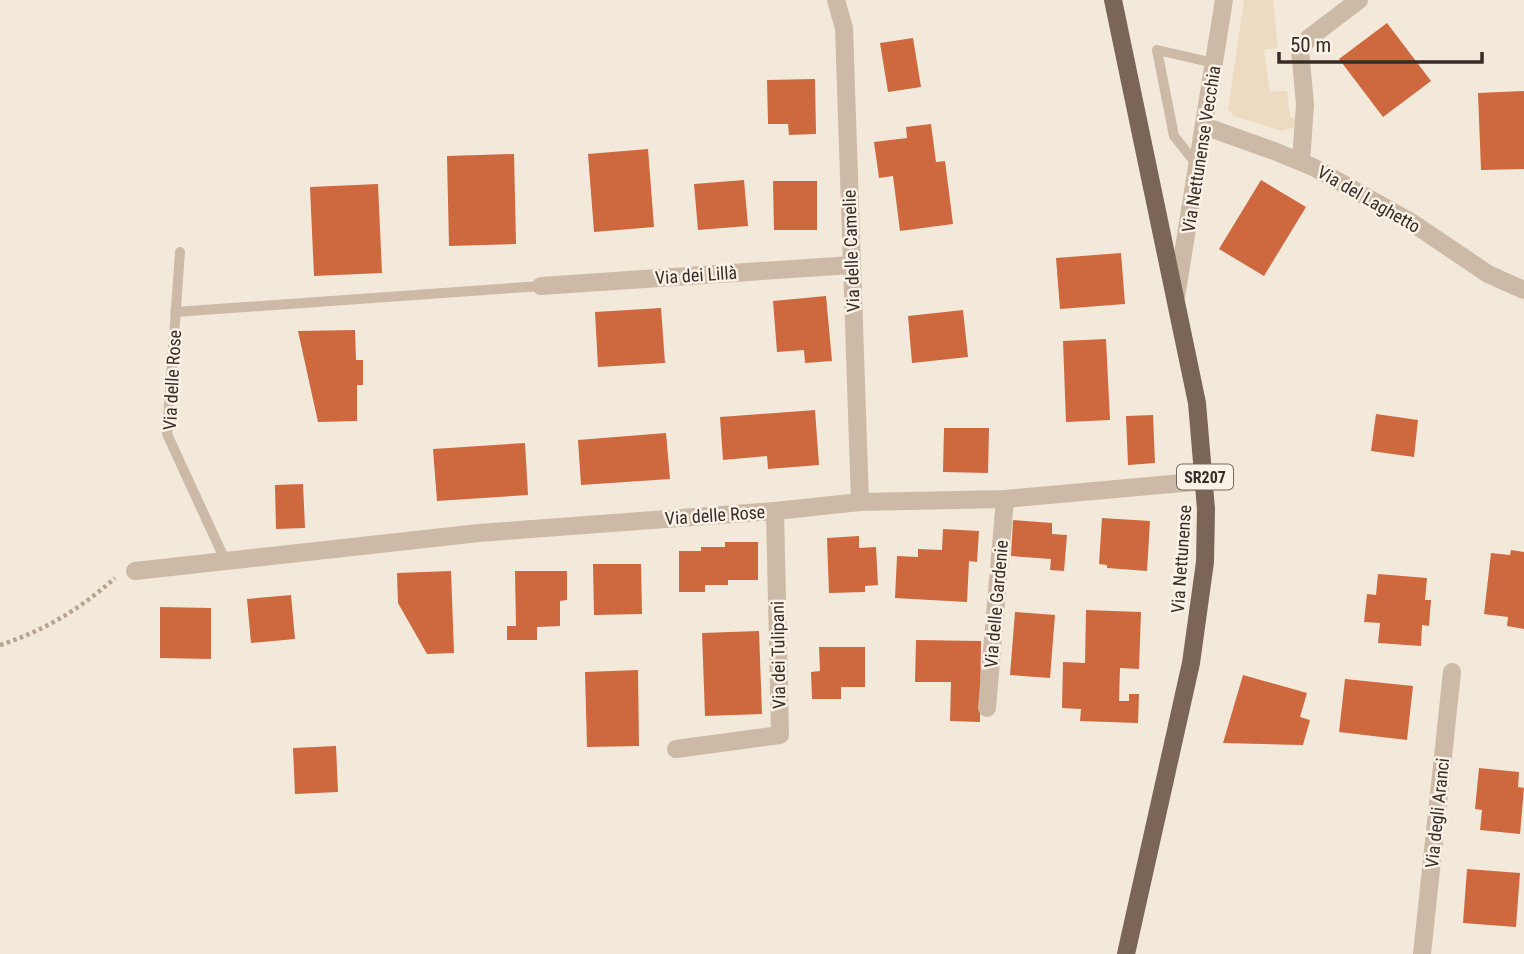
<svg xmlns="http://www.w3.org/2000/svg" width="1524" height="954" font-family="'Roboto Condensed',sans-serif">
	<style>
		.plaza { fill: #ecdbc0 }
		.building { fill: #cd683f }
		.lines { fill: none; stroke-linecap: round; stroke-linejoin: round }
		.path { stroke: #b8a390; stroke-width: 4.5; stroke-dasharray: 3.5 3.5; stroke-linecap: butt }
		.lane { stroke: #ccb9a6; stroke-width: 10 }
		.street { stroke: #ccb9a6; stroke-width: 18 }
		.primary { stroke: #7a6557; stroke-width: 18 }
		.labels { text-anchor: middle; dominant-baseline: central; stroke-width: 5; stroke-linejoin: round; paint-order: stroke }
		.shield { fill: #faf2e7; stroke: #726861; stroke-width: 2 }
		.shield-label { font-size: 16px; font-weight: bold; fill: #372d27 }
		.street-label { font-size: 18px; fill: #372d27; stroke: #faf2e7 }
	</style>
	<rect width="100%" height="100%" fill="#f3e9da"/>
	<!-- plaza -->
	<polygon class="plaza" points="1244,0 1273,0 1278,48 1264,50 1270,92 1287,91 1290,116 1295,120 1294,127 1282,131 1234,116 1228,109"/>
	<!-- building -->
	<g class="building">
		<polygon points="1387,23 1431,81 1383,117 1339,59"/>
		<polygon points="913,38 921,87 888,92 880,43"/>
		<polygon points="815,79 816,134 789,135 788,124 768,124 767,80"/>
		<polygon points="1524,91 1524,169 1481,170 1478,93"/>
		<polygon points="931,124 936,162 945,161 953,224 900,231 893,176 879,178 874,142 907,138 906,127"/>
		<polygon points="648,149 654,227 594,232 588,154"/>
		<polygon points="514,154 516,244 449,246 447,156"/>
		<polygon points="744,180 748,226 698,230 694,184"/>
		<polygon points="1261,180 1306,207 1264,276 1219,249"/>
		<polygon points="773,181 817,181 817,230 774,230"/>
		<polygon points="378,184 382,273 314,276 310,187"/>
		<polygon points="1121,253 1125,304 1060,309 1056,258"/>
		<polygon points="826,296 832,361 805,363 804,350 777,352 773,301"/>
		<polygon points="661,308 665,363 598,367 595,312"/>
		<polygon points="963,310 968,357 912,363 908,316"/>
		<polygon points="355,330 356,360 363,360 363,385 357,385 357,421 318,422 298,331"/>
		<polygon points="1106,339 1110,420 1066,422 1063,341"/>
		<polygon points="815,410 819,465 768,469 767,456 723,460 720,417"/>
		<polygon points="1376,414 1418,420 1414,457 1371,451"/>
		<polygon points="1153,415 1155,463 1128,465 1126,416"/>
		<polygon points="944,428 989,428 988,473 943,472"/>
		<polygon points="666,433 670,479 581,485 578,440"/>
		<polygon points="525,443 528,495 437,501 433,449"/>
		<polygon points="303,484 305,528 276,529 275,485"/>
		<polygon points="1102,518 1150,521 1147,571 1107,568 1107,565 1099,564"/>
		<polygon points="1013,520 1052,523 1052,534 1067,535 1064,571 1050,570 1051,559 1011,556"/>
		<polygon points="943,529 979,531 977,562 969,561 967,602 895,598 897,556 918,557 918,549 942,550"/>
		<polygon points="859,536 859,548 876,547 878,585 865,586 865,592 829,593 827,538"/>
		<polygon points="725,542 758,542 758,580 728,580 728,585 705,585 705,592 679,592 679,551 701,551 701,547 725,547"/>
		<polygon points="1511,550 1524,552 1524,629 1507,626 1508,617 1484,614 1491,553 1510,555"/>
		<polygon points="593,564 641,564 642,614 594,615"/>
		<polygon points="451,571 454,653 427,654 398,603 397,573"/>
		<polygon points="515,571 567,571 567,600 560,601 560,626 537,627 537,640 507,640 507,626 516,626"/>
		<polygon points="1378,574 1427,578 1425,600 1431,600 1429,626 1422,625 1421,646 1378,643 1380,623 1364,622 1367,594 1376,595"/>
		<polygon points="291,595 295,639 251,643 247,599"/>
		<polygon points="160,607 211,608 211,659 160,658"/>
		<polygon points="1086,610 1141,612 1139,669 1120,668 1119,701 1129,701 1129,694 1139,694 1138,723 1080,721 1081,709 1062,708 1063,662 1085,663"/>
		<polygon points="1015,612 1055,615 1050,678 1010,675"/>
		<polygon points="759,631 762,714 705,716 702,633"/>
		<polygon points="916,640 981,641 980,722 950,721 951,682 915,682"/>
		<polygon points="819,647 865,647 865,687 841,687 841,699 812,699 811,672 820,671"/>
		<polygon points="638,670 639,746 587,747 585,672"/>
		<polygon points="1243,675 1307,693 1300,717 1310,720 1303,745 1223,743"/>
		<polygon points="1345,679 1413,686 1407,740 1339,732"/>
		<polygon points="336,746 338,792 295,794 293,748"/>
		<polygon points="1479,768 1519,772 1518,787 1524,788 1520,834 1480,830 1482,810 1475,809"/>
		<polygon points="1467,869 1520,873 1516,927 1463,923"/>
	</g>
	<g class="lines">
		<!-- path -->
		<path class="path" d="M 0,645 C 44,631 80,609 115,578"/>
		<!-- lane -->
		<g class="lane">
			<polyline points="1198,166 1174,136 1157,50 1214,63"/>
			<polyline points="180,252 167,434 226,562"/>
			<polyline points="175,312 541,286"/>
		</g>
		<!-- street -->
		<g class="street">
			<polyline points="836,0 844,28 860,502"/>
			<polyline points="1204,126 1274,151 1313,167 1411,222 1488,274 1524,290"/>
			<polyline points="1301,161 1305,105 1300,49 1309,38 1359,0"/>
			<polyline points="541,286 851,265"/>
			<polyline points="1176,297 1224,0"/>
			<polyline points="135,571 479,533 775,511 860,502 1005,499 1205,481"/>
			<polyline points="987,708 1005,499"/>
			<polyline points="676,749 780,735 775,511"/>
			<polyline points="1422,954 1452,672"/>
		</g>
		<!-- primary -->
		<polyline class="primary" points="1113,0 1197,403 1206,509 1205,562 1191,663 1126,954"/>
	</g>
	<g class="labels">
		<!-- shield labels -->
		<rect class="shield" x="1177" y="464.5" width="56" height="25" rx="5"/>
		<g class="shield-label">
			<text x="1205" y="477">SR207</text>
		</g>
		<!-- street labels -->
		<g class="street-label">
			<text transform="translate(1201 149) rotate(-81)">Via Nettunense Vecchia</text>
			<text transform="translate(1369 199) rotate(30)">Via del Laghetto</text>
			<text transform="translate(851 251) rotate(-92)">Via delle Camelie</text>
			<text transform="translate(696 275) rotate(-4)">Via dei Lillà</text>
			<text transform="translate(172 380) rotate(-87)">Via delle Rose</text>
			<text transform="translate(715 515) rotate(-4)">Via delle Rose</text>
			<text transform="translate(1181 559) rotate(-86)">Via Nettunense</text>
			<text transform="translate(996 604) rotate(-85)">Via delle Gardenie</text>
			<text transform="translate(778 655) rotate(-91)">Via dei Tulipani</text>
			<text transform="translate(1437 813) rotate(-84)">Via degli Aranci</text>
		</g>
	</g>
	<!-- scale -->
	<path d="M1279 52v10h203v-10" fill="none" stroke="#372d27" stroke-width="3.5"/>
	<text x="1290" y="52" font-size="21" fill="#372d27" stroke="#faf2e7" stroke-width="5" paint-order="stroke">50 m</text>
</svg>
